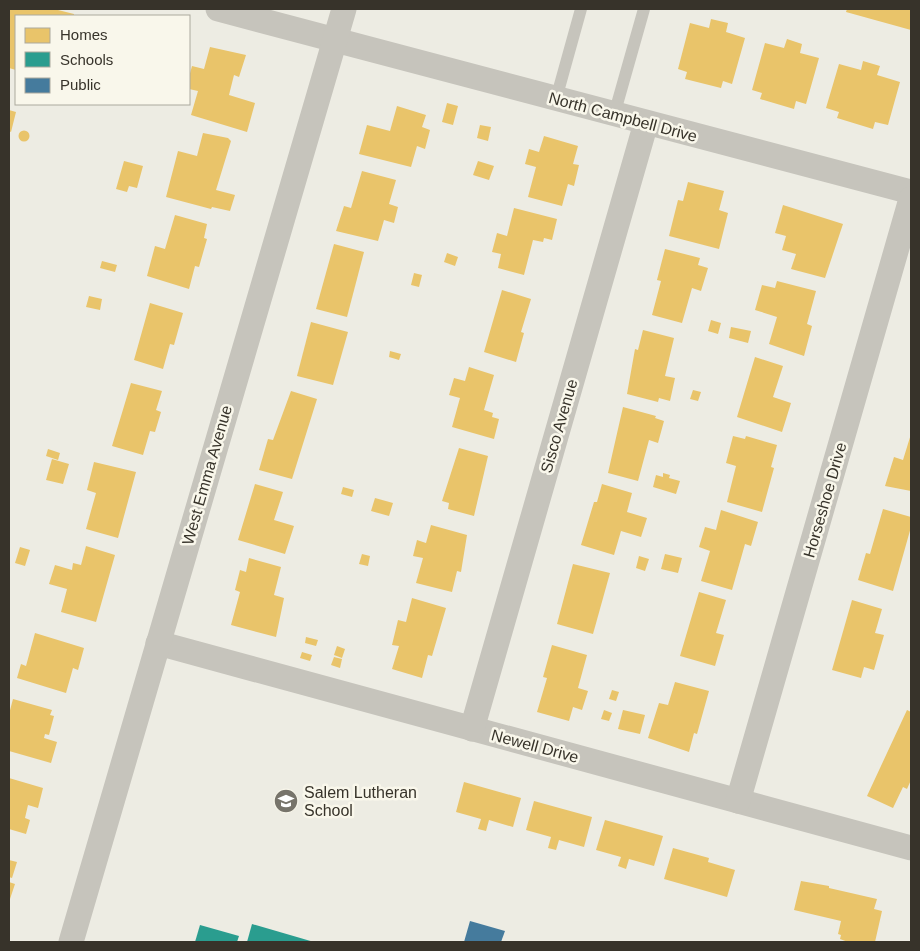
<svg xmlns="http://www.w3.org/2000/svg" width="920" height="951" font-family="Arial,sans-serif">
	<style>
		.homes { fill: #e9c46a }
		.schools { fill: #2a9d8f }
		.public { fill: #457b9d }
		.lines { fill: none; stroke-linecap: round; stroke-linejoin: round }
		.lane { stroke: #c6c4bc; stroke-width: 12 }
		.street { stroke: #c6c4bc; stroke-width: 25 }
		.labels { text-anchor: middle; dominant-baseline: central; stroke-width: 5; stroke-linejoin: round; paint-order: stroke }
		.street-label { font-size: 16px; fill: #37332a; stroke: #f9f7eb }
		.poi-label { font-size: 16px; fill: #37332a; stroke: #f9f7eb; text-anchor: start }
	</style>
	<rect width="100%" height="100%" fill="#edece3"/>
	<!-- homes -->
	<g class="homes">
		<polygon points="9,9 54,9 74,14 74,16 16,16 16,70 9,68"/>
		<polygon points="847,9 911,9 911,30 846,12"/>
		<polygon points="711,19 728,23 726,32 745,38 732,84 723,81 721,88 685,79 687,72 678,69 690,23 709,28"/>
		<polygon points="787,39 802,44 800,53 819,58 806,104 796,101 794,109 760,99 762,93 752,90 765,43 784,48"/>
		<polygon points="210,47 246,55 239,77 234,75 229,95 255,103 247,132 191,115 198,91 189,89 189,77 192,66 204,69"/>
		<polygon points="863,61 880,66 877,75 900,82 888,125 875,122 873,129 837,118 839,112 826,108 839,64 861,70"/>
		<polygon points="447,103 458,106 453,125 442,122"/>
		<polygon points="397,106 426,115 422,127 430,130 425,149 417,146 411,167 359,154 367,125 390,131"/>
		<polygon points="9,110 16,112 11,132 9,131"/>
		<polygon points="480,125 491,127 488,141 477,138"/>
		<circle cx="24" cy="136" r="5.5"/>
		<polygon points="203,133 228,138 231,141 216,190 235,195 230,211 212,207 211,209 166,197 178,151 197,156"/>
		<polygon points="544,136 578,146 573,164 579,165 574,186 568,184 562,206 528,197 536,167 525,164 529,149 539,152"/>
		<polygon points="124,161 143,166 137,188 129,186 127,192 116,189"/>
		<polygon points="478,161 494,166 489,180 473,175"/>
		<polygon points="362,171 396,180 389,204 398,207 394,223 384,220 378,241 336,231 344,206 351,208"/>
		<polygon points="688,182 724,191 719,210 728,213 719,249 669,236 678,200 683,201"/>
		<polygon points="783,205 843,224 825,278 791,269 796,254 782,250 786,236 775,233"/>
		<polygon points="514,208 557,219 552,240 544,238 543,242 533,240 524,275 498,268 501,254 492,252 497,233 507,236"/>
		<polygon points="175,215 207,224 204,238 207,239 199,267 195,266 189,289 147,276 155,246 165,249"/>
		<polygon points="334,244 364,252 347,317 316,309"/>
		<polygon points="665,249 700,258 698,265 708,268 701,291 692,288 682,323 652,315 661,281 657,280"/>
		<polygon points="447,253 458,257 455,266 444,262"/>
		<polygon points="102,261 117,265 115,272 100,268"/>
		<polygon points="414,273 422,275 419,287 411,285"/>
		<polygon points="777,281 816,291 807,324 812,326 804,356 769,344 777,317 755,310 762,285 775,288"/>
		<polygon points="502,290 531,299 521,332 524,333 516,362 484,352"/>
		<polygon points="89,296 102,299 100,310 86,307"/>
		<polygon points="150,303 183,313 174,345 170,344 163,369 134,360"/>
		<polygon points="711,320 721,323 718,334 708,331"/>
		<polygon points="311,322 348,332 333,385 297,376"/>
		<polygon points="731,327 751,331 748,343 729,338"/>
		<polygon points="643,330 674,338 665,376 675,378 670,401 659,398 658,402 627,394 635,349 638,350"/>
		<polygon points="390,351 401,354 399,360 389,357"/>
		<polygon points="755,357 783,366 773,397 791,403 782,432 737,417"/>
		<polygon points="469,367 494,375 484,410 493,413 492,417 499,419 494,439 452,427 460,398 449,395 454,378 465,381"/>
		<polygon points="131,383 162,391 156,410 161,412 155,432 150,431 143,455 112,446"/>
		<polygon points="693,390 701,392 698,401 690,399"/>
		<polygon points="291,391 317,399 292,479 259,470 268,439 273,440"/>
		<polygon points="623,407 656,416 655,418 664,421 658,443 649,440 638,481 608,473"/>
		<polygon points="911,434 911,491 885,486 894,457 903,460"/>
		<polygon points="733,436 745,439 746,436 777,445 771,467 774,468 762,512 727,502 736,466 726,463"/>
		<polygon points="459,448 488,456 474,516 448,509 449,503 442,501"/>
		<polygon points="48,449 60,453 58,460 46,456"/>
		<polygon points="52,459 69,464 63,484 46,480"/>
		<polygon points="94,462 136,472 118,538 86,529 96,493 87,490"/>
		<polygon points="663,473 670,475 669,478 680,481 676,494 653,487 656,475 663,477"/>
		<polygon points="255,484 283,492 274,520 294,526 285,554 238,540"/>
		<polygon points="602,484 632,493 627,512 647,518 641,537 621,531 614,555 581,545 594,502 597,502"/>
		<polygon points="343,487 354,490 352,497 341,494"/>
		<polygon points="375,498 393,503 389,516 371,511"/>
		<polygon points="883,509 911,517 911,527 893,591 858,580 866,553 870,554"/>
		<polygon points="721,510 758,522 751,546 745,544 732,590 701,581 710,551 699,547 705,527 716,530"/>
		<polygon points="431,525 467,535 461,572 457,571 452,592 416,583 423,558 413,556 417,540 426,543"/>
		<polygon points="86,546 115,555 96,622 61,612 67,589 49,584 55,565 72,570 73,563 81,565"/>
		<polygon points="20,547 30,550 25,566 15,563"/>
		<polygon points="362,554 370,556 368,566 359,564"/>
		<polygon points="665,554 682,558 678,573 661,569"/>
		<polygon points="639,556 649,559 645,571 636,568"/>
		<polygon points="249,558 281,567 274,595 284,598 276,637 231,625 240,592 235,590 240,570 246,572"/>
		<polygon points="573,564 610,573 593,634 557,624"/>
		<polygon points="699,592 726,600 716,633 724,635 715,666 680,656"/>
		<polygon points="412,598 446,608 432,656 428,655 422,678 392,669 399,646 392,645 398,620 406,622"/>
		<polygon points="852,600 882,609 875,633 884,635 874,670 864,667 861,678 832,670"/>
		<polygon points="35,633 84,648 78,670 73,668 66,693 17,678 21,664 26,666"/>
		<polygon points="306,637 318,640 316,646 305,643"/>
		<polygon points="552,645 587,655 578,688 588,691 582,710 573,707 569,721 537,712 547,678 543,677"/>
		<polygon points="337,646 345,649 342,658 334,655"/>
		<polygon points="302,652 312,655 310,661 300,658"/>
		<polygon points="334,657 342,659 340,668 331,665"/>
		<polygon points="675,682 709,691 697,734 694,733 689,752 648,738 659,703 668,705"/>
		<polygon points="612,690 619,692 616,701 609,699"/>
		<polygon points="13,699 52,710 50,715 54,716 49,735 45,734 44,738 57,742 51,763 9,751 9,714"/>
		<polygon points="604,710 612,713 609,721 601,719"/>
		<polygon points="623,710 645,715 640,734 618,729"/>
		<polygon points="907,710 911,712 911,780 907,789 903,787 893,808 867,796"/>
		<polygon points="9,778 43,788 38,808 28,805 25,818 30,820 26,834 9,829"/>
		<polygon points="464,782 521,798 513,827 489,820 486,831 478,829 481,819 456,812"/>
		<polygon points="534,801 592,817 584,847 559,840 556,850 548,848 551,837 526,830"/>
		<polygon points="605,820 663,836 654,866 629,859 626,869 618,866 621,857 596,850"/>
		<polygon points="673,848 709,858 708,862 735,870 727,897 664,879"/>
		<polygon points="9,860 17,862 12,878 9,877"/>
		<polygon points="801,881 829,886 829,888 877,899 874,909 882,911 875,942 848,942 840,939 841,935 838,934 841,921 794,910"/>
		<polygon points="9,882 15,884 9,902"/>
	</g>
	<!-- schools -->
	<g class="schools">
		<polygon points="252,924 314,942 247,942"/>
		<polygon points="200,925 239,936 237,942 195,942"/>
	</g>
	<!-- public -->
	<polygon class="public" points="470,921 505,931 501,942 464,942"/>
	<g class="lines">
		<!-- lane -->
		<g class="lane">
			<polyline points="556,99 581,9"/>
			<polyline points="614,115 644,9"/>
		</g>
		<!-- street -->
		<g class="street">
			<polyline points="218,9 911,192"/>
			<polyline points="158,643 911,848"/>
			<polyline points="472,729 646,123"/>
			<polyline points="738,801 911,199"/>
			<polyline points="71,942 344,9"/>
		</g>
	</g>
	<!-- icons -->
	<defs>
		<g id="school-disc" transform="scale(1.25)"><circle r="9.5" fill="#77746b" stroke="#f9f7eb"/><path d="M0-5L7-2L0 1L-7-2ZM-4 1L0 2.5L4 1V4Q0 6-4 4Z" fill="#fff"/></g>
	</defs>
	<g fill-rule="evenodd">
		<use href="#school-disc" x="286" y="801"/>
	</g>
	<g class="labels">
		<!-- street labels -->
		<g class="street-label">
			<text transform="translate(623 117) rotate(15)">North Campbell Drive</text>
			<text transform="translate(559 426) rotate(-74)">Sisco Avenue</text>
			<text transform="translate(207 475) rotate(-74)">West Emma Avenue</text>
			<text transform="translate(825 500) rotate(-74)">Horseshoe Drive</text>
			<text transform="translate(535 746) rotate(15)">Newell Drive</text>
		</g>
		<!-- poi labels -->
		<g class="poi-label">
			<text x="304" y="792">Salem Lutheran<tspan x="304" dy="18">School</tspan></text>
		</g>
	</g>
	<!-- border -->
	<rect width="920" height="951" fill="none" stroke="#37332a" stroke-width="20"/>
	<!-- legend -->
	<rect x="15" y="15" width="175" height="90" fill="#f9f7eb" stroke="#aba99e"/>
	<rect x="25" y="28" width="25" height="15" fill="#e9c46a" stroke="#aba99e"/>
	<text x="60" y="40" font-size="15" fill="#37332a">Homes</text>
	<rect x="25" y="52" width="25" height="15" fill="#2a9d8f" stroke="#aba99e"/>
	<text x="60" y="65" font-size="15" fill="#37332a">Schools</text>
	<rect x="25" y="78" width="25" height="15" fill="#457b9d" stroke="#aba99e"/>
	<text x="60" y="90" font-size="15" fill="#37332a">Public</text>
</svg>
